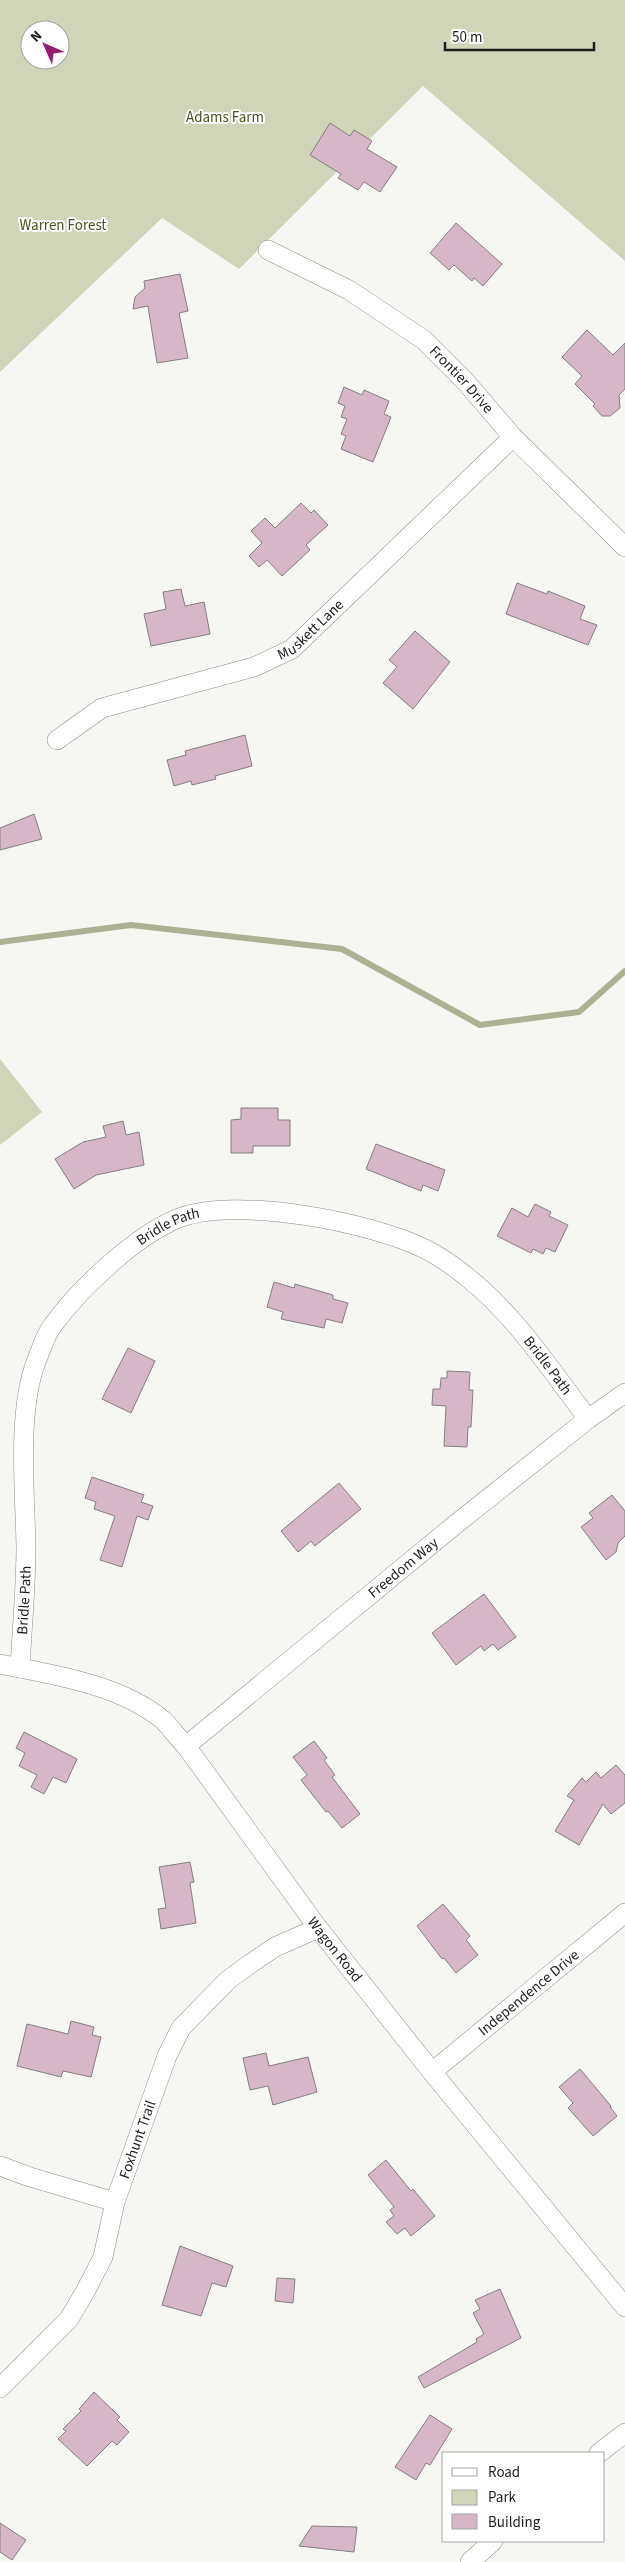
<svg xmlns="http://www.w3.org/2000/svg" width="625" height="2562" font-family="'Source Sans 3',sans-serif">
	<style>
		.green { fill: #d0d4b8; fill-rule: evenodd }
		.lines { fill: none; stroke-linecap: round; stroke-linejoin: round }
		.stream { stroke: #adb193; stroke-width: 6 }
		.building { fill: #d5b7c8; stroke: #837f81 }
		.minor-casing { stroke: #8d8d89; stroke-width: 20 }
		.minor { stroke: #fff; stroke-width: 19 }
		.labels { text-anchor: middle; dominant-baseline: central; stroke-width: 4; stroke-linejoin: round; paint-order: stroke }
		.park-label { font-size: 15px; fill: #4d5220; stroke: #fff }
		.street-label { font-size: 15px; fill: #1d1d1c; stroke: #fff }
	</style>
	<rect width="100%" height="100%" fill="#f6f7f3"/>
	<!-- green -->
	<g class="green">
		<path d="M 0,0 L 625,0 L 625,261 L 423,86 L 239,269 L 162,218 L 0,372 ZM 30,30 L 60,30 L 60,60 L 30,60 Z"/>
		<polygon points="0,1059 42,1112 0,1145"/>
	</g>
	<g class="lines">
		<!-- stream -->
		<polyline class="stream" points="0,942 131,925 342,949 480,1025 579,1012 625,971"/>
	</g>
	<!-- building -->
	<g class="building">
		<polygon points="330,123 350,136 354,130 372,141 367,149 397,167 380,192 364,182 358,190 338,178 341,174 310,155"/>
		<polygon points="456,223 502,264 483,286 474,278 472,281 454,265 449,270 430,253"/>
		<polygon points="180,274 188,311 179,313 188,358 157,363 148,306 133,309 135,297 145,288 144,281"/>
		<polygon points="587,330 613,355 625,343 625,389 619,395 620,408 610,416 602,416 593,406 595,404 575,384 582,376 562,357"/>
		<polygon points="344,387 362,395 364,390 389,401 384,414 391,417 373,462 341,449 346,436 341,434 347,419 341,417 345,406 338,403"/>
		<polygon points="301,503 311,513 314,510 328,525 306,545 310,550 282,576 267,560 259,567 249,556 262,543 251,531 265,518 275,528"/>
		<polygon points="517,583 547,594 548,591 585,606 580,619 597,625 588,645 506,614"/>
		<polygon points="181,589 185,606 204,602 210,634 151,646 144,614 166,609 163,592"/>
		<polygon points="415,631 450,662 413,709 383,683 397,667 389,660"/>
		<polygon points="245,735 252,766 215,776 216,779 192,785 191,781 174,786 167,760 186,755 185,751"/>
		<polygon points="34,814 42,839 0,850 0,828"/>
		<polygon points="241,1108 278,1108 278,1120 290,1120 290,1146 253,1146 253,1153 231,1153 231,1120 241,1119"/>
		<polygon points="123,1121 126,1135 139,1132 144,1165 96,1175 74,1189 55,1159 83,1142 106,1137 103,1126"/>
		<polygon points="376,1144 445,1170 438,1191 423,1185 421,1191 366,1169"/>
		<polygon points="535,1204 551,1212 549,1216 568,1225 555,1252 546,1248 543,1254 533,1249 531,1253 497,1236 512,1208 528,1217"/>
		<polygon points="274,1282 294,1288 295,1284 333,1295 333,1299 348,1303 342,1323 326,1319 324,1328 281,1319 283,1312 267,1307"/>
		<polygon points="128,1348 155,1361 131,1413 102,1399"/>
		<polygon points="447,1371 470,1372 469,1390 473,1390 471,1427 468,1427 467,1447 444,1446 446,1406 432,1405 433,1389 440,1389 441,1378 447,1378"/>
		<polygon points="92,1477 144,1495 141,1502 153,1506 148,1520 137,1516 122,1567 100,1560 115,1516 94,1509 96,1502 85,1498"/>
		<polygon points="339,1483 361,1509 315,1546 311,1541 298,1552 281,1531"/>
		<polygon points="612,1495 625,1511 625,1536 618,1543 616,1552 606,1560 581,1527 593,1518 589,1513"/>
		<polygon points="484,1594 516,1637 498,1650 493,1644 484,1651 481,1646 456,1665 432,1633"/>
		<polygon points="24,1732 77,1759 66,1783 53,1777 44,1794 31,1787 37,1775 19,1766 25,1753 16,1748"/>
		<polygon points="314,1741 327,1758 324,1760 335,1775 332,1777 360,1814 342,1828 328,1811 326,1812 301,1780 307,1775 293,1757"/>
		<polygon points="616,1765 625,1775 625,1803 611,1814 603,1804 579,1845 555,1831 574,1800 567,1796 582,1778 586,1782 596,1772 601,1778"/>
		<polygon points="190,1862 194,1882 190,1883 196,1923 161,1929 158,1909 166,1908 159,1867"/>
		<polygon points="443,1904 470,1936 466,1940 478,1955 456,1973 444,1958 442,1959 417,1926"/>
		<polygon points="71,2021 94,2027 92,2035 101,2037 91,2077 63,2071 61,2077 17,2066 27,2024 68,2034"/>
		<polygon points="266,2053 269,2066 308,2057 317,2092 273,2105 268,2086 250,2090 243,2058"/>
		<polygon points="580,2069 611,2106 610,2107 617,2116 593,2136 568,2108 573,2103 559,2087"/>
		<polygon points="386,2160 411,2191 413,2189 435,2216 411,2236 405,2228 397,2234 386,2222 394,2216 390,2210 394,2207 368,2175"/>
		<polygon points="180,2246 233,2266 226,2287 212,2283 201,2316 162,2305"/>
		<polygon points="277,2278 295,2279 293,2303 275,2301"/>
		<polygon points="500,2289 521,2338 424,2388 418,2377 477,2342 476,2339 484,2334 473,2313 480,2309 475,2300"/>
		<polygon points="94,2392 120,2417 117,2420 129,2432 117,2445 112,2441 87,2466 58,2439 66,2431 63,2429 81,2411 79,2409"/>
		<polygon points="430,2415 452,2429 430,2465 426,2463 416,2480 395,2467"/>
		<polygon points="0,2523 26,2540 12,2560 0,2552"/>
		<polygon points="312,2526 357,2527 354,2552 299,2546"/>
	</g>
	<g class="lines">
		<!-- minor casing -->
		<g class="minor-casing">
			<g id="minor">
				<path id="s1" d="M 268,250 L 349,290 L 424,340 L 465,381 L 513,437 L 625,547"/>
				<path id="s2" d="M 57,740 L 102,708 L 254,667 L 292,649 L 513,437"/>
				<path id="s3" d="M 0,1664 C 54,1675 119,1684 163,1720 C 171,1728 178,1738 186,1746 L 318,1928 L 432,2072 L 625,2307"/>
				<path id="s4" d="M 20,1668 C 22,1628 26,1587 26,1547 C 25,1492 17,1412 36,1362 C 41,1350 45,1335 53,1325 C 80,1288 136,1235 179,1218 C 237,1196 370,1222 425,1249 C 439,1256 455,1267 467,1277 C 516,1316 551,1370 588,1419"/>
				<path id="s5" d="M 186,1746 L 456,1524 L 588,1419 L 625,1393"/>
				<path id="s6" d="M 432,2072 L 625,1913"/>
				<polyline points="0,2166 30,2177 115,2202"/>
				<path id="s7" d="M 0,2388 L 69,2319 L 85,2292 L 103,2257 L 115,2202 L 167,2056 L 181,2028 L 228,1980 L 250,1964 L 275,1947 L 318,1928"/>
				<polyline points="599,2453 625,2433"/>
				<polyline points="470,2562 493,2541"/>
			</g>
		</g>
		<!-- minor -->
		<use href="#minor" class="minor"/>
	</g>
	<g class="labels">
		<!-- park labels -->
		<g class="park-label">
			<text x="225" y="117">Adams Farm</text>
			<text x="63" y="225">Warren Forest</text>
		</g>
		<!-- street labels -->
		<g class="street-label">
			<text stroke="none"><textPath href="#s1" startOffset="235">Frontier Drive</textPath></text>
			<text stroke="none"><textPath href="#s2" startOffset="281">Muskett Lane</textPath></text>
			<text stroke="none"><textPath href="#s4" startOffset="502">Bridle Path</textPath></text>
			<text stroke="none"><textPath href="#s4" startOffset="938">Bridle Path</textPath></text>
			<text stroke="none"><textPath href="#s5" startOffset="281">Freedom Way</textPath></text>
			<text stroke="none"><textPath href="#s4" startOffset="68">Bridle Path</textPath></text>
			<text stroke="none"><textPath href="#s3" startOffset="461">Wagon Road</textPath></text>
			<text stroke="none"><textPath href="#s6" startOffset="125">Independence Drive</textPath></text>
			<text stroke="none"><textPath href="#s7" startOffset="291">Foxhunt Trail</textPath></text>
		</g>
	</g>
	<!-- legend -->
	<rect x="442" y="2452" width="162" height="90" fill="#ffffff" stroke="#a5a5a4"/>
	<rect x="452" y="2468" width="25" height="8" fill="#ffffff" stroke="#a5a5a4"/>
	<text x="488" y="2477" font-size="15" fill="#1d1d1c">Road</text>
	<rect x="452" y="2490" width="25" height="15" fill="#d0d4b8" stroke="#a5a5a4"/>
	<text x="488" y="2502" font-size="15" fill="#1d1d1c">Park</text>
	<rect x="452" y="2514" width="25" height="15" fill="#d5b7c8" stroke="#a5a5a4"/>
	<text x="488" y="2527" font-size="15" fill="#1d1d1c">Building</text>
	<!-- north arrow -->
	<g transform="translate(45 45) rotate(315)"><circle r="24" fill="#ffffff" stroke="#a5a5a4"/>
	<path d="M0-4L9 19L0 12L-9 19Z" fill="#971a73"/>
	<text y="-8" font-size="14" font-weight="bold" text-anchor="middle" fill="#1d1d1c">N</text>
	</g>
	<!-- scale -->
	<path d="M445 42v8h149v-8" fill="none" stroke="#1d1d1c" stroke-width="2.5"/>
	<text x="452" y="42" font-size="15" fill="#1d1d1c" stroke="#ffffff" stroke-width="4" paint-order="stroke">50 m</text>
</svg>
